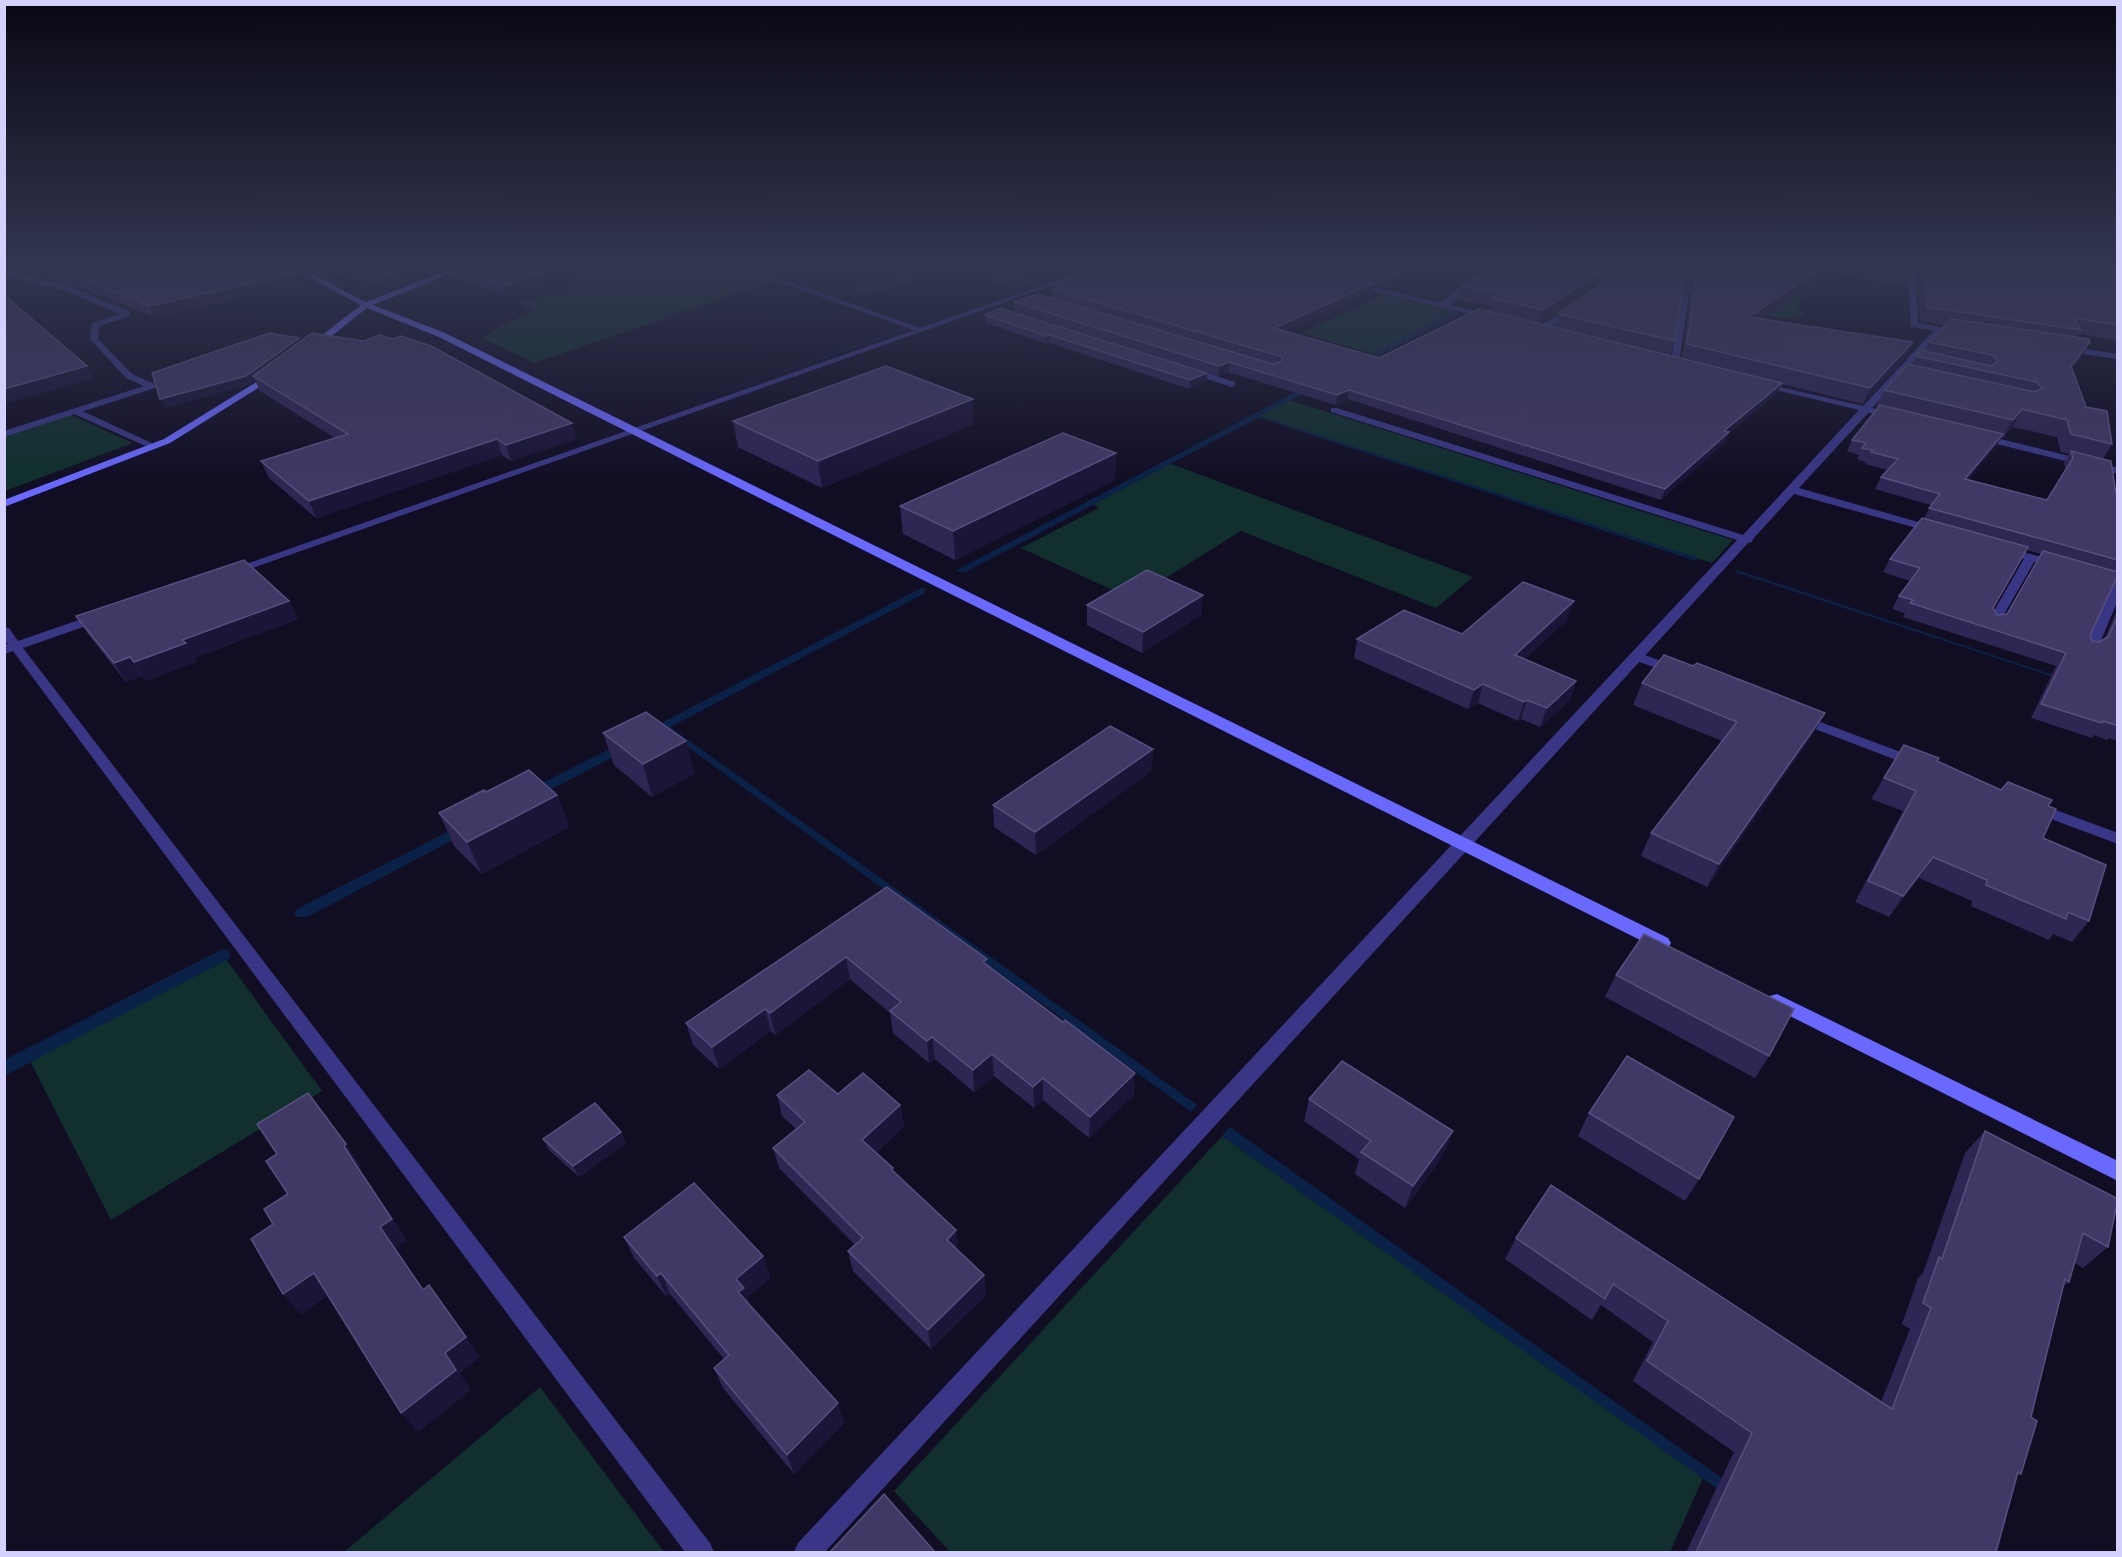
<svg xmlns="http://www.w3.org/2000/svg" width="2122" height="1557" font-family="Karla,sans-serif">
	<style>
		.green { fill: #102f2d }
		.water { fill: #0a2247 }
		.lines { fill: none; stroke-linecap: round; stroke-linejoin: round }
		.stream { fill: #0a2247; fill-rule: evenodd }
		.lane { fill: #393785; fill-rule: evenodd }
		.street { fill: #393785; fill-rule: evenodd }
		.secondary { fill: #6968ff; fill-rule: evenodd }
		.wall { fill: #2e2653; fill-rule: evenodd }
		.shaded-wall { fill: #1b1538 }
		.building { fill: #403865; stroke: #57507e; stroke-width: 1.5 }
	</style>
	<rect width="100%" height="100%" fill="#110e24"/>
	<!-- green -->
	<g class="green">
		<polygon points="574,263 720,263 774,281 534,363 482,338 504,324 535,311 523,306 520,302 568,290 567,280 584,270"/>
		<path d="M 908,263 L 991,263 L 1041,279 L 1016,288 L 972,274 L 943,271 L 916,273 L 913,281 C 895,287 875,297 855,294 L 855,289 L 878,277 L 905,272 L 910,268 L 902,265 Z"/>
		<polygon points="1794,287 1803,291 1800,293 1804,296 1798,303 1800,306 1796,308 1805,314 1787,319 1761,315 1767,308 1776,310"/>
		<polygon points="1385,294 1455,311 1373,354 1301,333"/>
		<polygon points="1289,400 1733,540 1712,563 1259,416"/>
		<polygon points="71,415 133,443 5,491 5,436"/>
		<polygon points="1169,463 1473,577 1436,608 1241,531 1132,599 1021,548 1099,508 1091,503"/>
		<polygon points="223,955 322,1091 111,1220 28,1057"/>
		<polygon points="1222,1136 1703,1478 1670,1552 950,1552 894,1491"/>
		<polygon points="540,1387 664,1552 344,1552"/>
	</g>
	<!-- water -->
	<g class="water">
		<polygon points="902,329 905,330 652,416"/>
		<polygon points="1259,416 1698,558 1696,561 1257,417"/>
		<polygon points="1737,570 2117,696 2117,698 1735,572"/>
		<polygon points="666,724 1197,1105 1191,1112 660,727"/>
		<polygon points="1230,1127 1825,1552 1806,1552 1222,1136"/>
	</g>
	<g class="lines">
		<!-- stream -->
		<g class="stream">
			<polygon points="1452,311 1459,313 1360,366 1353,364"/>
			<polygon points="1313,383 1320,385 966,572 958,572 957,570"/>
			<polygon points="921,588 925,589 925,593 655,735 645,735 644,732"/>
			<polygon points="625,741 630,742 632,745 630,748 535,798 525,798 523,795 525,792"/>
			<polygon points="465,823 470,825 472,828 470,831 307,917 297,917 294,913 297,909"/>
			<polygon points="223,949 229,951 231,955 229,959 4,1076 4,1060"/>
		</g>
		<!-- lane -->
		<g class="lane">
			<polygon points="727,263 737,263 926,330 919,332"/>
			<polygon points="1912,272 1916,274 1918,323 1958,330 1958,334 1911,327 1908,274"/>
			<polygon points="1666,278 1672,278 1679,291 1689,296 1679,363 1675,366 1671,363 1681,297 1673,295"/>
			<polygon points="1467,281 1474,283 1446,308 1440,308 1440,304"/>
			<polygon points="1569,307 1576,309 1544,332 1538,332 1538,328"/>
			<polygon points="2064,346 2118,354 2118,359 2061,351 2060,349"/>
			<polygon points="72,409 78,409 158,446 150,448 72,413"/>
			<polygon points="2031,554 2037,557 1999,623 1997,626 1989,626 1987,623 2025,557"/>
			<polygon points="2114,582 2118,582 2118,600 2097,650 2090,654 2085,653 2083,650"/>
			<polygon points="1639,653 1681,668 1683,671 1676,675 1634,660 1632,657"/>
			<polygon points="1799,714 1922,760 1924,763 1917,768 1912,766 1794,721 1792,718"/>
			<polygon points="2034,802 2118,833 2118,844 2029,811 2026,807 2029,803"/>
		</g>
		<!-- street -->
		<g class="street">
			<polygon points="1106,263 1116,263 233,575 225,575 223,572"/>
			<polygon points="4,271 72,287 130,312 130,316 99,326 98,339 132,374 155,384 155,388 4,437 4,431 144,386 126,378 90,339 92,323 120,314 66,291 4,275"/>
			<polygon points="1351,282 1491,315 1495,317 1491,319 1351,286"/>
			<polygon points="1937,327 1944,329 1872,408 1876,409 1876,413 1868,413 1799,488 1939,528 1939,532 1931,532 1794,494 1753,539 1752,542 1748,543 825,1552 794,1552 798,1543 1737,540 1331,412 1331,408 1337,408 1743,535 1859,410 1759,386 1759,382 1863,406"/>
			<polygon points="1188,367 1235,382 1236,384 1232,387 1185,372 1185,368"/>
			<polygon points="1980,434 2118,468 2118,474 1977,439 1975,437"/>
			<polygon points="2004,547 2060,562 2062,564 2056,568 2000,552 2000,548"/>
			<polygon points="99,613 105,617 103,620 23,648 710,1543 714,1552 685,1552 13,651 4,654 4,645 8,644 4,640 4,627 9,628 18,641"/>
		</g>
		<!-- secondary -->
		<g class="secondary">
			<polygon points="282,263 291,263 366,302 467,263 477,263 373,305 445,333 1668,938 1671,943 1668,948 1662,950 1656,948 439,337 367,308 314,350 308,350 308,346 361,305"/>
			<polygon points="274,371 277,372 277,376 170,443 4,507 4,500 164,439"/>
			<polygon points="1777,994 2118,1161 2118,1181 1770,1006 1768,1001 1770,996"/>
		</g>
	</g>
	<!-- wall -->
	<g class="wall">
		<polygon points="4,263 294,263 313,282 155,317 88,291 23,272 19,265 9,267 4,266"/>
		<polygon points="296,263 603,263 507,297 450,276 447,268 390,287 340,276 327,279"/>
		<path d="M 1108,263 L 1394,263 L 1411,266 L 1410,275 L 1384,286 L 1374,284 L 1373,292 L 1285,331 L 1379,358 L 1488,311 L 1490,306 L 1458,300 L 1461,286 L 1500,263 L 2118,263 L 2118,341 L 2079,334 L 2077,338 L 2081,358 L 2072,369 L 2086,407 L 2112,444 L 2103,459 L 2116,494 L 2118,494 L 2118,576 L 2090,635 L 2092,641 L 2099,642 L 2104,640 L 2118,607 L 2118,741 L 2109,738 L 2107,740 L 2094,735 L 2092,738 L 2031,718 L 2056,666 L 1903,617 L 1905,613 L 1892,609 L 1899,596 L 1910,581 L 1883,572 L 1890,559 L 1924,518 L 1931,505 L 1875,489 L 1881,477 L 1888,470 L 1865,464 L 1866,462 L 1857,459 L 1859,455 L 1847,451 L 1852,440 L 1878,407 L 1876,407 L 1884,390 L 1912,365 L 1916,356 L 1924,351 L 1929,342 L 1945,325 L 1920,321 L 1918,279 L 1922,271 L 1912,270 L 1912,272 L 1906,286 L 1830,272 L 1761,319 L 1906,357 L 1863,404 L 1782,384 L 1778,392 L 1728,434 L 1725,442 L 1661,500 L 1348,399 L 1336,405 L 1228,372 L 1218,376 L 1014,311 L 1014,302 L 1052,298 L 1052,289 L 1055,288 L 1055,282 ZM 1682,290 L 1691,295 L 1682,358 L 1670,355 L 1675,341 ZM 1587,294 L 1558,314 L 1554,327 L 1540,324 ZM 2013,427 L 2057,437 L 2061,452 L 2069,454 L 2064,463 L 2066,470 L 2047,500 L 1968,479 L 1996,446 L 2001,437 L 2003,438 ZM 2027,550 L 2041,554 L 2007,614 L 1997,615 L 1993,608 Z"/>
		<polygon points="985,315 1207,373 1207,381 1189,389 1050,343 1047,344 986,323"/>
		<polygon points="299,338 301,342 576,439 511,461 502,455 316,518 269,478 261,461 335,438 260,391 255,380 250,384 165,408"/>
		<polygon points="733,421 974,424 822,488 738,447"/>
		<polygon points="1116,453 1115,480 955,560 903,534 900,506"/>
		<polygon points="289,601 298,619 194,658 196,662 146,681 142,676 126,682 88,634 76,616"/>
		<polygon points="1087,605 1201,615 1142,653 1087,625"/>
		<polygon points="1568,619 1525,659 1576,681 1570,700 1540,727 1521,719 1518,721 1478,703 1468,709 1354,658 1357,639 1462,634"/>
		<polygon points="1693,666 1825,713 1813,734 1707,887 1641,856 1651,833 1722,741 1633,705 1642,683"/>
		<polygon points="603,733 695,773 652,797 614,765"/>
		<polygon points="1904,745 1937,761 2001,790 2048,806 2043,838 2089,921 2072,942 2053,934 2049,940 1971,906 1972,901 1919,878 1889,917 1855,902 1903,811 1871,799"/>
		<polygon points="1153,749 1151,771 1036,855 994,827 993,805"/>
		<polygon points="486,792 557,795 569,827 482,874 454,846 439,813"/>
		<polygon points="887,887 988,965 1134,1095 1089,1138 1043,1100 1034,1108 994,1076 974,1092 935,1059 929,1063 893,1033 890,1013 850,979 775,1035 771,1031 719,1069 693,1045 686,1023"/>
		<polygon points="1616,975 1769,1056 1755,1078 1605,997"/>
		<polygon points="838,1094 900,1105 904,1126 876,1152 894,1172 958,1250 984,1275 986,1295 931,1349 853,1271 848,1251 855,1245 779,1168 773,1148 796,1129 782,1116 777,1095"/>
		<polygon points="1309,1099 1444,1154 1405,1208 1355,1174 1359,1159 1304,1121"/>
		<polygon points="1589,1113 1699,1179 1685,1201 1578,1136"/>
		<polygon points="1985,1131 2108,1247 2083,1268 2075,1263 2069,1282 2063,1287 2031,1417 2021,1474 2017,1476 1996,1552 1686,1552 1734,1452 1633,1381 1653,1342 1601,1305 1592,1320 1505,1259 1516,1238 1881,1402 1910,1329 1902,1324 1918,1278 1923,1273 1965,1153"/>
		<polygon points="621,1132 626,1143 579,1177 549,1150 543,1139"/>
		<polygon points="624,1237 763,1256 770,1278 747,1297 750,1305 844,1423 794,1474 723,1388 714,1368 724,1359 670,1294 667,1297 634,1258"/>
	</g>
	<!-- shaded-wall -->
	<g class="shaded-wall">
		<polygon points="7,263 18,263 19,265 9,267"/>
		<polygon points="424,263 460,263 446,265 447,268 390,287 386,276"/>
		<polygon points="569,263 603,263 507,297 503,286"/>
		<polygon points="1667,263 1671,263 1668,273 1665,265"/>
		<polygon points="1829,263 1834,263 1830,272 1743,332 1749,317"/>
		<polygon points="336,265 340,276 327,279 323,268"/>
		<polygon points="1411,266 1410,275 1384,286 1385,278"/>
		<polygon points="309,271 313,282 155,317 149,306"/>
		<polygon points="1601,273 1598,287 1539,324 1543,310"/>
		<polygon points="1374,283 1373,292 1273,337 1274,328"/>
		<polygon points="1050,335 1050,343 1047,344 1046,336"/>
		<polygon points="299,338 302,346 253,376 255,380 250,384 165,408 160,399"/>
		<polygon points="1913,342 1906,357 1863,404 1870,388"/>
		<polygon points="2090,342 2081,358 2062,382 2071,366"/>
		<polygon points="1229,362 1228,372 1218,376 1219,366"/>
		<polygon points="87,366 94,378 4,404 4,389"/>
		<polygon points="1207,373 1207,381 1189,389 1190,380"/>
		<polygon points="1782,383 1778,392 1728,434 1725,442 1661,500 1665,489 1724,431"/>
		<polygon points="1349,390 1348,399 1336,405 1337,395"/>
		<polygon points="973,399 974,424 822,488 818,461"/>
		<polygon points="2022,409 2013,427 2003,438 2013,420"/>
		<polygon points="572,423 576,439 511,461 506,445"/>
		<polygon points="2003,434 1996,446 1959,491 1965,479"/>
		<polygon points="497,439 502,455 316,518 309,501"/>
		<polygon points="1116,453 1115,480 955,560 953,531"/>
		<polygon points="1203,595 1201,615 1142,653 1143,632"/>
		<polygon points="289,601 298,619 194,658 196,662 146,681 134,662 182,640"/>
		<polygon points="1574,601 1568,619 1509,674 1515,655"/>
		<polygon points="130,657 142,676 126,682 114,663"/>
		<polygon points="1576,681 1570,700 1540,727 1547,708"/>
		<polygon points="1483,684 1478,703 1468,709 1474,690"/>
		<polygon points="1527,700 1521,719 1518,721 1524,702"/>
		<polygon points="1825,713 1813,734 1707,887 1719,864"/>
		<polygon points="686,741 695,773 652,797 643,764"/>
		<polygon points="1153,749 1151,771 1036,855 1035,832"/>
		<polygon points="557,795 569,827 482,874 467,842"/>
		<polygon points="1933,857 1919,878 1889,917 1903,896"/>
		<polygon points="846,957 850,979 775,1035 770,1013"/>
		<polygon points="765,1009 771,1031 719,1069 712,1047"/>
		<polygon points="932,1037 935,1059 929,1063 927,1041"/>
		<polygon points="992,1054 994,1076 974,1092 973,1070"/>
		<polygon points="1135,1073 1134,1095 1089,1138 1090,1117"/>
		<polygon points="1043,1078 1043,1100 1034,1108 1033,1087"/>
		<polygon points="900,1105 904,1126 866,1160 862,1140"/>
		<polygon points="1453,1131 1444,1154 1405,1208 1413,1186"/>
		<polygon points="621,1132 626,1143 579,1177 573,1166"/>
		<polygon points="346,1144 361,1166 359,1167 371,1186 407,1240 396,1248 437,1311 423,1290 380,1227 356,1165 344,1146"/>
		<polygon points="956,1230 958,1250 947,1240"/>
		<polygon points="763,1256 770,1278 747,1297 751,1309 738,1292 736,1279"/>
		<polygon points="314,1273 331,1293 301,1315 283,1294"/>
		<polygon points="661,1273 670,1294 667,1297 657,1276"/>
		<polygon points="984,1275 986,1295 931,1349 928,1330"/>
		<polygon points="429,1285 480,1357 460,1373 471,1390 418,1432 401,1413 445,1353"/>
		<polygon points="838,1403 844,1423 794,1474 787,1455"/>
	</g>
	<!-- building -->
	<g class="building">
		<polygon points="24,263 294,263 309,271 149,306 82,279"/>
		<polygon points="313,263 424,263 386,276 336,265 323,268"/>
		<polygon points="452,263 569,263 503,286 446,265"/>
		<polygon points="1108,263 1292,263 1374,283 1274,328 1379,358 1479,309 1782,383 1724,431 1729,432 1665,489 1349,390 1337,395 1229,362 1219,366 1014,302 1038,294 1273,364 1283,361 1282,357 1052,289 1062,286 1055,282"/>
		<polygon points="1324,263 1394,263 1411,266 1385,278"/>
		<polygon points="1500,263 1667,263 1665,265 1676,282 1683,285 1675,341 1558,314 1610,278 1601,273 1543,310 1491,298 1501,293 1461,286"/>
		<polygon points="1675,263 1829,263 1749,317 1913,342 1870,388 1687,344 1696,281 1685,276"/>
		<polygon points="1861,263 1909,263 1912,264 1912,272"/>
		<polygon points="1956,263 2118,263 2118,325 2073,318 2081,330 1927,307 1924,265 2014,280 2019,277 2020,274"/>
		<polygon points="4,295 87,366 4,389"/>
		<polygon points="1000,308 1207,373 1190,380 1050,335 1046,336 985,315"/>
		<polygon points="1951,319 2089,339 2090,342 2071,366 2086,407 2107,411 2112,444 2071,434 2067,420 2022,409 2013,420 1884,390 1908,364 2035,392 2043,388 2036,382 1916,356 1921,350 1991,366 1997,362 1997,359 1992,355 1929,342"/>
		<polygon points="269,333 299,338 246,376 160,399 152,373"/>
		<polygon points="312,333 364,341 379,335 393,339 401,336 431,346 572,423 506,445 497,439 309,501 261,461 348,434 253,376"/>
		<polygon points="886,366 973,399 818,461 733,421"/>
		<polygon points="1880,405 2003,434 1965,479 2047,500 2073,458 2071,451 2111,461 2116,494 2118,494 2118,560 1929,508 1940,494 1881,477 1898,459 1871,452 1872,450 1862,448 1866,443 1852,440"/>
		<polygon points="1063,433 1116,453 953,531 900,506"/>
		<polygon points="1922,518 2028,547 1993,608 1997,615 2007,614 2043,551 2118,572 2118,575 2090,635 2092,641 2099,642 2108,637 2118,615 2118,726 2103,721 2102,723 2041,704 2066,653 1910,603 1913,600 1899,596 1920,568 1890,559"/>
		<polygon points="244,560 289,601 182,640 186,643 134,662 130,657 114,663 76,616"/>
		<polygon points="1147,570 1203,595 1143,632 1087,605"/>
		<polygon points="1523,582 1574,601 1515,655 1576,681 1547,708 1527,700 1524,702 1483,684 1474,690 1357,639 1404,610 1462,634"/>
		<polygon points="1664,655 1693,666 1697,663 1825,713 1719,864 1651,833 1737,722 1642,683"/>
		<polygon points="646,712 686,741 643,764 603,733"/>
		<polygon points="1110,726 1153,749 1035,832 993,805"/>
		<polygon points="1904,745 1939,758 1937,761 2001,790 2008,782 2052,800 2048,806 2056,809 2043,838 2106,865 2089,921 2068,912 2066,919 1986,885 1987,880 1933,857 1903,896 1868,881 1916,791 1884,778"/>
		<polygon points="529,770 557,795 467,842 439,813 484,790 486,792"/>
		<polygon points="887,887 987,959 983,962 1063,1022 1065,1020 1135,1073 1090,1117 1043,1078 1033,1087 992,1054 973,1070 932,1037 927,1041 890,1011 901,1002 846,957 770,1013 765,1009 712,1047 686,1023"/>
		<polygon points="1644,934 1794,1009 1769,1056 1616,975"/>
		<polygon points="1627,1056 1734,1117 1699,1179 1589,1113"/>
		<polygon points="1342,1061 1453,1131 1413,1186 1361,1152 1371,1141 1309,1099"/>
		<polygon points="809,1070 838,1094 863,1073 900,1105 862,1140 893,1168 892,1170 956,1230 947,1240 984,1275 928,1330 848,1251 863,1238 773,1148 805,1122 777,1095"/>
		<polygon points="308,1093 346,1144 344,1146 356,1165 392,1219 380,1227 423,1290 429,1285 466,1337 445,1353 456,1370 401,1413 314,1273 283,1294 251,1239 273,1224 264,1209 288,1194 266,1161 277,1154 257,1124"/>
		<polygon points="595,1103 621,1132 573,1166 543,1139"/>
		<polygon points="1985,1131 2118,1199 2108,1247 2083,1233 2069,1282 2065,1279 2031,1417 2037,1421 2021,1474 2018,1472 1996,1552 1696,1552 1752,1433 1647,1361 1668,1321 1613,1284 1605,1299 1516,1238 1551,1185 1892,1409 1931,1308 1923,1303 1939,1257 1942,1259"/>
		<polygon points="694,1183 763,1256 736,1279 744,1288 738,1292 838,1403 787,1455 714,1368 729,1355 661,1273 657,1276 624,1237"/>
		<polygon points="884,1494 935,1552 830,1552"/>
	</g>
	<!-- sky -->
	<linearGradient id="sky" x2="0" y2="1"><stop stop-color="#090814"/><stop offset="0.55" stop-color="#323650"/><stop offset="1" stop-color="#323650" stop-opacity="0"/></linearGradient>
	<rect width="2122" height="481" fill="url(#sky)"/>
	<!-- border -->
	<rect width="2122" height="1557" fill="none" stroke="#d5d1ff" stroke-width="12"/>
</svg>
